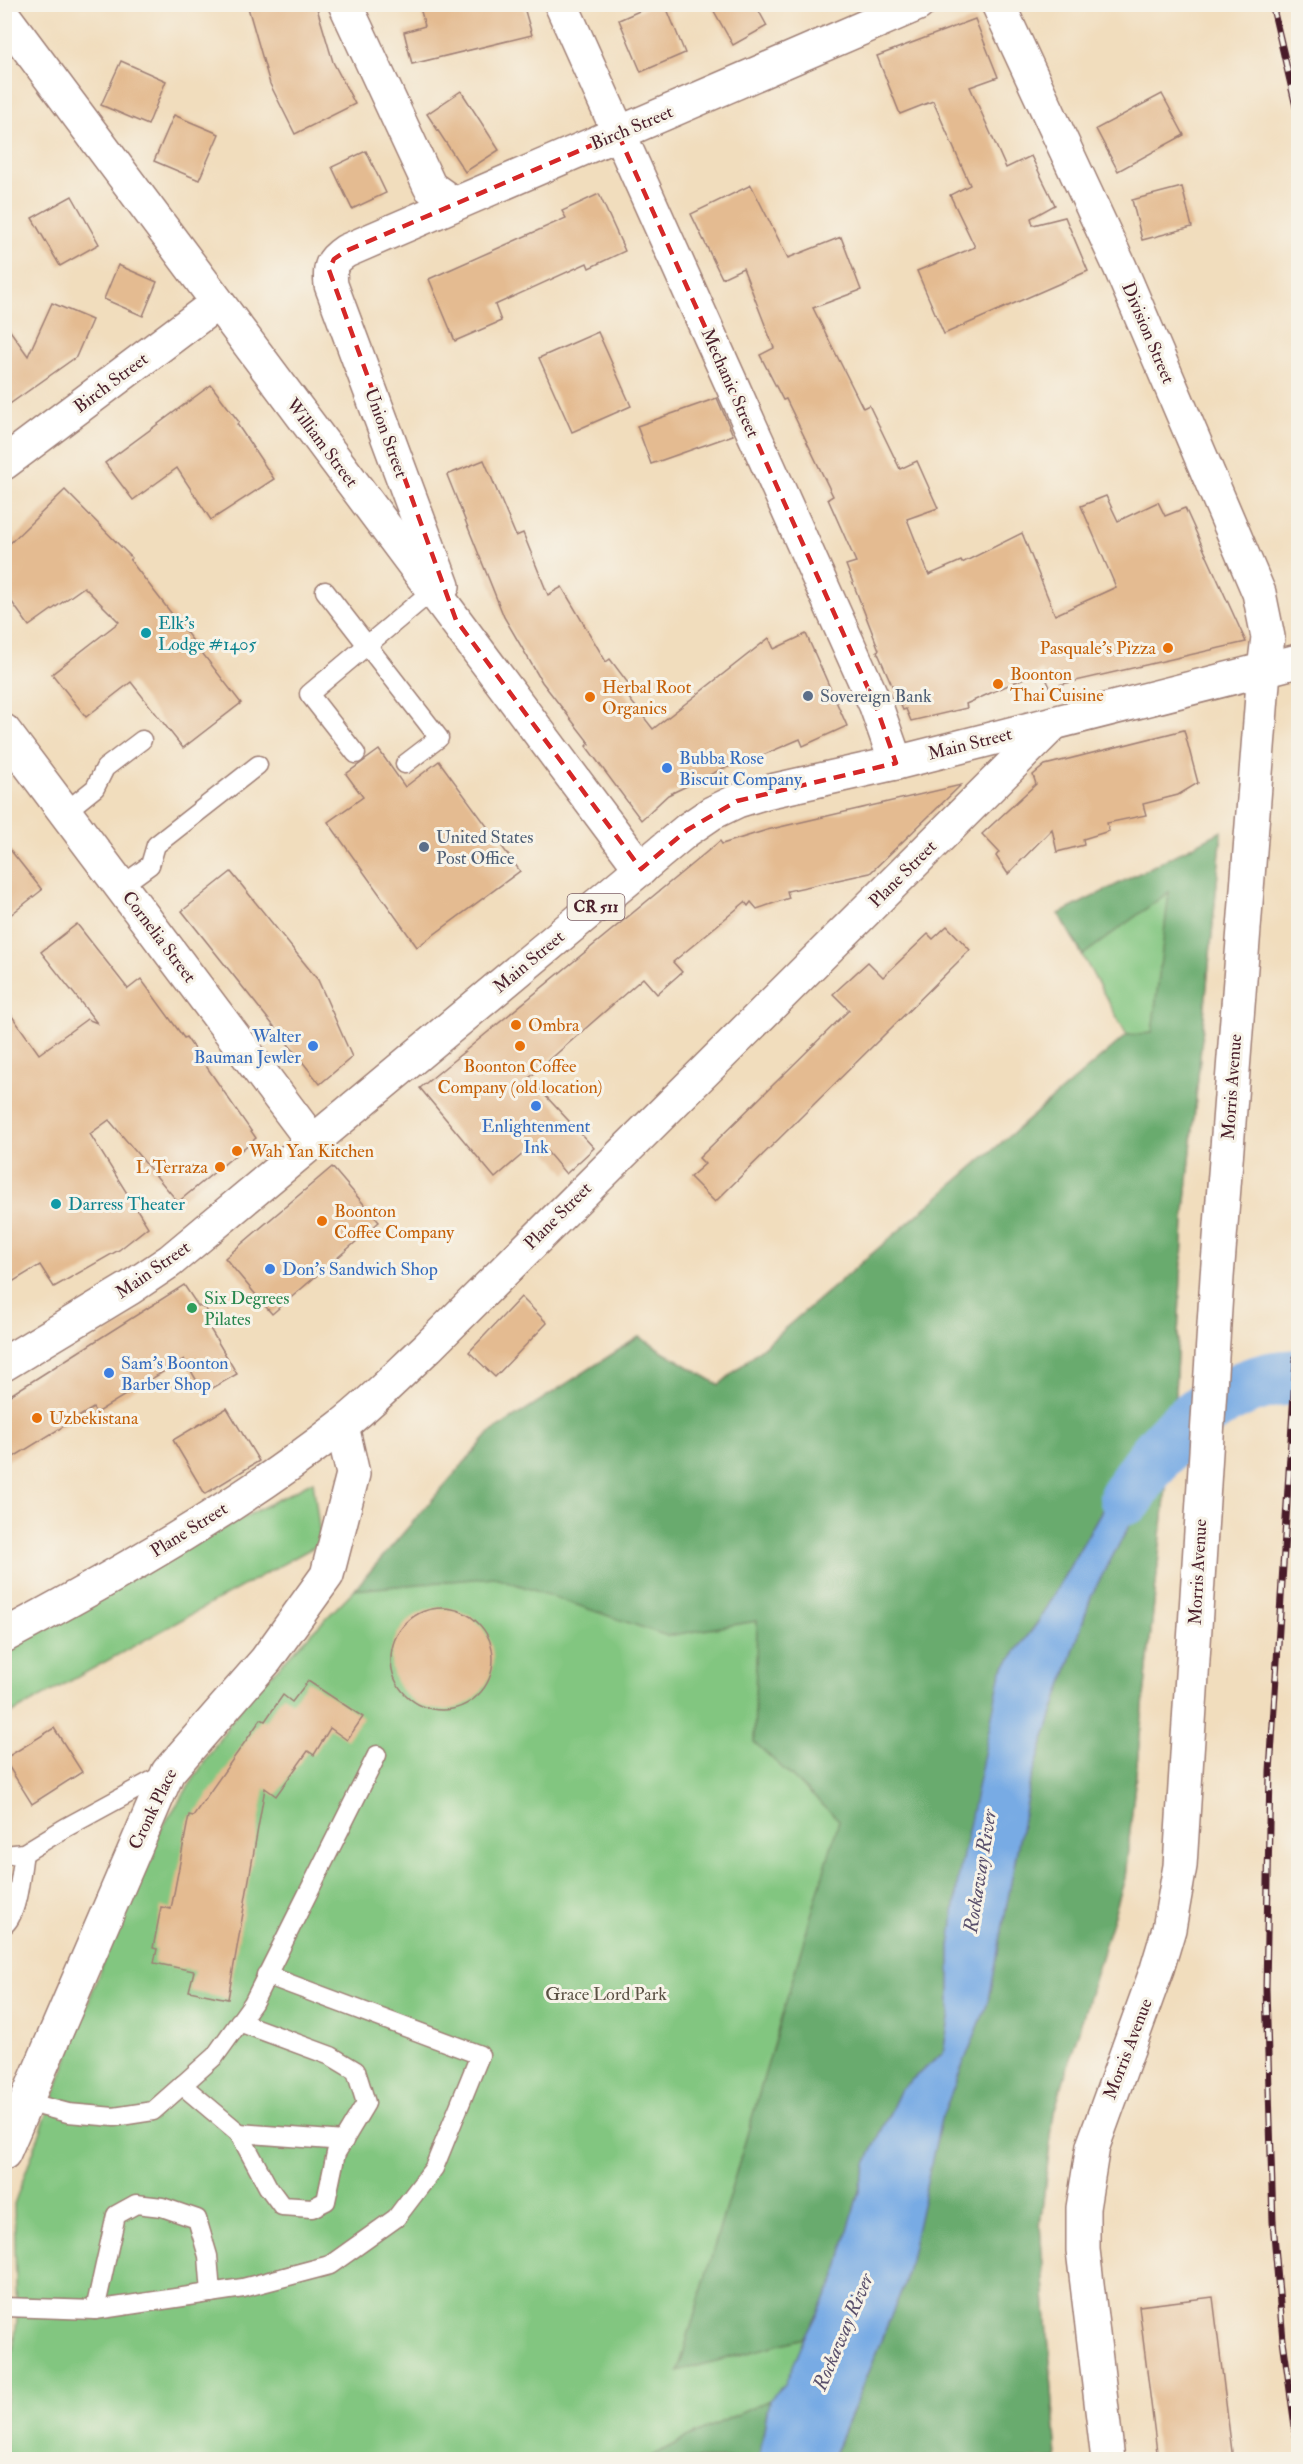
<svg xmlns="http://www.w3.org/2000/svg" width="1303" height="2464" font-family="'IM FELL Double Pica',serif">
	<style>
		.green { fill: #82c680; stroke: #667256; stroke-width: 1.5 }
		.forest { fill: #69ab6e; stroke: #5a654c; stroke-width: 1.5 }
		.water { fill: #78abe4; stroke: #616588; stroke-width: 1.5 }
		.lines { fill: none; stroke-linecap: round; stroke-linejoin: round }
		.river { stroke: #78abe4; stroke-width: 56 }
		.building { fill: #e4bb91 }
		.lane-casing { stroke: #9e7e74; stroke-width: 21 }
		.street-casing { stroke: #9e7e74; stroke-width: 36 }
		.secondary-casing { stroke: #9e7e74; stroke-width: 36 }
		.primary-casing { stroke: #9e7e74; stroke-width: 36 }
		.lane { stroke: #fff; stroke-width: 18 }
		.street { stroke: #fff; stroke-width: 33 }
		.secondary { stroke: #fff; stroke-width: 33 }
		.primary { stroke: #fff; stroke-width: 33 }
		.rail-casing { stroke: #4a1f2b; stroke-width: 7 }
		.rail { stroke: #f7f3e8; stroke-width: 4.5; stroke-dasharray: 14; stroke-linecap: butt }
		.marked { fill: none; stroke: #d62828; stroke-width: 4.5; stroke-dasharray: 12 8; stroke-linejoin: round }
		.culture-dot { fill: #0f9aa8; stroke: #f7f3e8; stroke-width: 2 }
		.food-dot { fill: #e8710a; stroke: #f7f3e8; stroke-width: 2 }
		.service-dot { fill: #5c6f8a; stroke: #f7f3e8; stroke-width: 2 }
		.shop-dot { fill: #3f7fe0; stroke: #f7f3e8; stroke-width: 2 }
		.leisure-dot { fill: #2e9e5b; stroke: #f7f3e8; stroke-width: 2 }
		.labels { text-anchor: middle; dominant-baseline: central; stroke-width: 6; stroke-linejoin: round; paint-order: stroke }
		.shield { fill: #f7f3e8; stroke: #7e5f64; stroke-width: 1.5 }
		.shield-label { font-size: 16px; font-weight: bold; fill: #4a1f2b }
		.street-label { font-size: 18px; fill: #4a1f2b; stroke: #f7f3e8 }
		.culture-label { font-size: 18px; fill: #0d838f; stroke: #f7f3e8; text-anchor: start }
		.food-label { font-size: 18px; fill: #c56008; stroke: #f7f3e8; text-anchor: start }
		.service-label { font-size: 18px; fill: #4e5e75; stroke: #f7f3e8; text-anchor: start }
		.shop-label { font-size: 18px; fill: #366cbe; stroke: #f7f3e8; text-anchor: start }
		.leisure-label { font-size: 18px; fill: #27864d; stroke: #f7f3e8; text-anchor: start }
		.park-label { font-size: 18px; fill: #5b5144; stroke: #f7f3e8 }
		.water-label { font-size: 20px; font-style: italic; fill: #5a506c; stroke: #f7f3e8 }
	</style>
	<rect width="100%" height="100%" fill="#f7f3e8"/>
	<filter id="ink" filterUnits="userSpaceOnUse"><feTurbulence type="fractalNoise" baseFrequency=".0167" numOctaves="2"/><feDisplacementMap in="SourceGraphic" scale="12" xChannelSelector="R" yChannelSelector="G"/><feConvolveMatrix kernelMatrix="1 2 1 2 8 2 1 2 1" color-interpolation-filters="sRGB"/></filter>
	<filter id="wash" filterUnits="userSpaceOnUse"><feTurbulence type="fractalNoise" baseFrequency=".008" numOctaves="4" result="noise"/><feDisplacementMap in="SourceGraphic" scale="24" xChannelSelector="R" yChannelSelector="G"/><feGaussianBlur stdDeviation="1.35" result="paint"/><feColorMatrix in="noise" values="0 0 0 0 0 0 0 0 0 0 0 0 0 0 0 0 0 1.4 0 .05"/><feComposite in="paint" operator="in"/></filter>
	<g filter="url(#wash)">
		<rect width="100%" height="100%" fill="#f1ddbd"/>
		<!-- green -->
		<g class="green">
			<polygon points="1222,831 1184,1221 1174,1411 1125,1878 1054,2112 1040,2225 1057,2459 5,2460 5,2407 17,2321 14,2204 140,1861 243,1703 354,1590 490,1433 639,1337 719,1385 1127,1035 1059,914"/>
			<polygon points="313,1481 321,1543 5,1717 5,1644"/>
		</g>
		<!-- forest -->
		<g class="forest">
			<polygon points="1222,831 1184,1221 1174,1410 1117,1484 1038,1622 1001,1672 950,1947 950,2013 943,2053 901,2089 866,2164 835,2280 805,2338 678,2371 839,1820 754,1742 757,1621 667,1636 495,1577 354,1590 490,1433 639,1337 719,1385 1127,1035 1152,1033 1169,892 1083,955 1059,914"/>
			<polygon points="1167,1479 1125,1878 1054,2112 1040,2225 1057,2459 832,2460 905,2282 941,2119 989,2000 1029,1786 1092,1594 1135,1515"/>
			<polygon points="769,2400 759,2459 646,2459 682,2440"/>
		</g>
		<!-- water -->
		<polygon class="water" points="1174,1410 1167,1479 1135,1515 1092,1594 1029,1786 989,2000 941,2119 905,2282 832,2459 759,2459 769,2400 785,2384 805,2338 835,2280 866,2164 901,2089 943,2053 950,2013 950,1947 958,1879 1001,1672 1038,1622 1117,1484"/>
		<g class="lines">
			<!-- river -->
			<path class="river" d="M 1127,1497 C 1158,1444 1205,1397 1266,1381 C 1276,1378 1288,1378 1298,1377"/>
		</g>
		<g id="blocks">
			<!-- building -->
			<g class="building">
				<polygon points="247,4 316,5 333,62 355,104 295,134 270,84"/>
				<polygon points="419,4 523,4 532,35 412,64 404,32 425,26"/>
				<polygon points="655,4 665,4 685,53 641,72 619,20"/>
				<polygon points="710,4 755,4 767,26 733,45"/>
				<polygon points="975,19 998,77 970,87 1006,168 1031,156 1055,205 1031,218 1033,225 1065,217 1088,271 944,334 917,271 975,247 950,195 970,185 933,101 900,114 877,56"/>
				<polygon points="121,61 166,81 148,125 101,105"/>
				<polygon points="461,91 499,150 465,172 427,114"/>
				<polygon points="1162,94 1184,135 1118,171 1096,129"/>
				<polygon points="174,115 219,134 199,180 154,161"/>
				<polygon points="366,151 386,193 352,209 332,167"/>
				<polygon points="751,185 788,258 841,237 861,290 813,308 863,408 869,405 900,469 917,461 938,508 907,519 929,575 961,561 962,563 1022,533 1055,615 1116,587 1081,506 1106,496 1118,521 1158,502 1165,516 1185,508 1246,642 1050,687 1042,670 966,704 967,708 911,721 906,709 903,710 877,651 879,650 846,565 856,562 828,499 833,496 786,399 783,400 760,355 774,348 743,268 722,278 691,214"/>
				<polygon points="1182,187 1192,227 1142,240 1132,200"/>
				<polygon points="599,194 625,251 589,268 587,263 495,305 501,321 455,341 429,279 566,218 562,211"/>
				<polygon points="72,196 99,244 60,266 32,218"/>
				<polygon points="118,265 157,282 143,316 104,299"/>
				<polygon points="52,303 92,320 76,357 4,408 4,322 28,356"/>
				<polygon points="598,332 631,406 572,432 539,358"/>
				<polygon points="211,385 239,422 237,424 274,479 211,520 177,468 133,500 105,463"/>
				<polygon points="717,398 733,435 651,464 637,426"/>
				<polygon points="484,460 516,536 523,533 548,595 562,587 606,662 610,659 631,687 624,692 653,729 769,638 774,649 806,634 847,726 803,746 800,739 756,758 757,761 724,768 668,795 641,820 586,746 590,744 542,682 504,617 447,475"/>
				<polygon points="65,490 132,558 130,560 241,703 183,748 131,682 86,717 52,674 119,622 84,587 29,626 4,591 4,549"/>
				<polygon points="1184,730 1198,783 1178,795 1143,804 1146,815 1107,823 1109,831 1083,839 1084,845 1057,852 1052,829 1008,874 996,856 999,852 982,834 1036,784 1033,775 1045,765"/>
				<polygon points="379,750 405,787 439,761 520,871 417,947 328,822 363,797 346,774"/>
				<polygon points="961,785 870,873 787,891 789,898 757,909 751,902 748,906 745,902 673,962 682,972 657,994 643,978 529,1078 594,1148 566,1174 538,1141 495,1178 420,1088 720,841 722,844 767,830"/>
				<polygon points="4,842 42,890 4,920"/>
				<polygon points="231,872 318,980 352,1057 320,1084 182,911"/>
				<polygon points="77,924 128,989 141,979 184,1038 186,1037 256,1138 178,1202 109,1120 90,1134 148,1227 119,1250 54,1287 40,1265 4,1287 4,1005 39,1054 87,1019 97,1023 41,952"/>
				<polygon points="947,926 970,950 715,1202 690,1177 705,1164 699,1158 849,1010 833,994 868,962 883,977 928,934 933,939"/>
				<polygon points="332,1167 379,1222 272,1314 225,1258"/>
				<polygon points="184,1285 198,1306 206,1309 211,1318 209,1327 237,1374 204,1393 184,1359 96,1413 93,1408 4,1463 4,1399"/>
				<polygon points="521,1297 547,1323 495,1377 469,1352"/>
				<polygon points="227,1408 259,1461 205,1494 173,1440"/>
				<circle cx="442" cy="1659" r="51"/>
				<polygon points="308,1681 363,1717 347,1740 330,1728 314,1755 308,1751 276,1796 265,1788 228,1999 189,1991 194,1971 154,1963 157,1949 153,1948 161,1907 171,1909 189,1815 193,1816 261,1719 265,1721 283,1695 292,1702"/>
				<polygon points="54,1728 82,1772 32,1804 4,1759"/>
				<polygon points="1213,2297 1233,2460 1158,2460 1139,2306"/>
			</g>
		</g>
	</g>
	<g filter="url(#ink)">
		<use href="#blocks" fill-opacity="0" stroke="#9e7e74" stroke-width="1.5"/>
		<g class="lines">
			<!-- lane casing -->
			<g class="lane-casing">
				<g id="lane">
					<polyline points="325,591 439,738 405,764"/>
					<polyline points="356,754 309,694 433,590"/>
					<polyline points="65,812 95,788 105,768 142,740"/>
					<polyline points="121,886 150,865 156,845 258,765"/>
					<polyline points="4,1855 24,1853 65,1828 166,1773"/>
					<path d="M 4,1925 C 18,1916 21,1870 24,1853"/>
					<polyline points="182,2085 239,2133 268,2187 282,2206 312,2208 326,2201 336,2153 366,2103 356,2071 331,2056 239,2022"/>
					<polyline points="26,2102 68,2113 114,2117 153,2111 215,2056 253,2003 377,1755"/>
					<polyline points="239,2133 344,2141"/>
					<polyline points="4,2307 95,2310 243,2288 330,2265 396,2218 434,2168 480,2055 266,1975"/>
					<polyline points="95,2310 116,2215 136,2204 162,2207 197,2219 208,2256 211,2293"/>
				</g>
			</g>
			<!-- street casing -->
			<g class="street-casing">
				<g id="street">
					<polyline points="345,4 430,187 454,204"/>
					<polyline points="561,4 876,706 896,763"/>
					<polyline points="4,16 641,869"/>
					<polyline points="4,463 217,303"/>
					<path d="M 443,586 L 331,285 C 329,267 331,261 346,251 L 918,4"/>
					<polyline points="4,731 313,1142"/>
					<path d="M 4,1636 C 120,1574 236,1508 340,1427 C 371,1403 399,1374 428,1347 L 1054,723"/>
					<polyline points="4,2153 168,1772 266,1660 327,1575 353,1474 342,1426"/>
					<polyline points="1108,2460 1083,2250 1083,2208 1093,2146 1157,1969 1169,1929 1180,1866 1217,1277 1264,670"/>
				</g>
			</g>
			<!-- secondary casing -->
			<g class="secondary-casing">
				<polyline id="secondary" points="998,4 1120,267 1259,593 1268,637 1264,670"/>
			</g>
			<!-- primary casing -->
			<g class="primary-casing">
				<polyline id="primary" points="4,1364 130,1288 170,1261 687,830 712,813 737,801 766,792 896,763 1298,661"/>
			</g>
			<!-- lane -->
			<use href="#lane" class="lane"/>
			<!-- street -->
			<use href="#street" class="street"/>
			<!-- secondary -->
			<use href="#secondary" class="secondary"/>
			<!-- primary -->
			<use href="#primary" class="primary"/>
			<!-- rail casing -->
			<g class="rail-casing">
				<g id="rail">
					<polyline points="1272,4 1298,115"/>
					<polyline points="1298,1330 1270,1771 1266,1989 1273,2222 1283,2340 1298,2448"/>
				</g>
			</g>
			<!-- rail -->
			<use href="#rail" class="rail"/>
		</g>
	</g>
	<!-- marked area -->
	<path class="marked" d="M 618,134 L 876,706 L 896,763 L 737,801 L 687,830 L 641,869 L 456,620 L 329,270 L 334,259 L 346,251 Z"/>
	<!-- markers -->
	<g class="culture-dot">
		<circle cx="146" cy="633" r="6"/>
		<circle cx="56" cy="1204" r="6"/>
	</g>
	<g class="food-dot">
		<circle cx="1168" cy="648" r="6"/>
		<circle cx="998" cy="684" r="6"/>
		<circle cx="590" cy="697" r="6"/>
		<circle cx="516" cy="1025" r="6"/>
		<circle cx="520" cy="1046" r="6"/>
		<circle cx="237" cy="1151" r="6"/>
		<circle cx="220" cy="1167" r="6"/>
		<circle cx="322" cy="1221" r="6"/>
		<circle cx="37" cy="1418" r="6"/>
	</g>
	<g class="service-dot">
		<circle cx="808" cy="696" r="6"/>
		<circle cx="424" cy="847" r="6"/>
	</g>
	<g class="shop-dot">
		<circle cx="667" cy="768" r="6"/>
		<circle cx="313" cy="1046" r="6"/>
		<circle cx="536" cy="1106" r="6"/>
		<circle cx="270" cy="1269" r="6"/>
		<circle cx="109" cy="1373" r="6"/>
	</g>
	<circle class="leisure-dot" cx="192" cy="1308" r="6"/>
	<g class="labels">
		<!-- shield labels -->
		<rect class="shield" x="567.5" y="894" width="57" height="26" rx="4.5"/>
		<g class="shield-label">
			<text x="596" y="907">CR 511</text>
		</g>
		<!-- street labels -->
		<g class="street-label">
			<text transform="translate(632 128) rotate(-23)">Birch Street</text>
			<text transform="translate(1148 333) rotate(67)">Division Street</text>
			<text transform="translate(111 383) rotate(-37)">Birch Street</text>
			<text transform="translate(730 383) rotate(66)">Mechanic Street</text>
			<text transform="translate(386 433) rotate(70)">Union Street</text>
			<text transform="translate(322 443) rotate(53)">William Street</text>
			<text transform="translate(970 744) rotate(-14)">Main Street</text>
			<text transform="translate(903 874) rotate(-45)">Plane Street</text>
			<text transform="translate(159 937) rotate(53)">Cornelia Street</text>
			<text transform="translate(529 962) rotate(-40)">Main Street</text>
			<text transform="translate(1232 1087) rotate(-86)">Morris Avenue</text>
			<text transform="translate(558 1216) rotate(-45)">Plane Street</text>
			<text transform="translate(153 1270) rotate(-35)">Main Street</text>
			<text transform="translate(189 1530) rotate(-32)">Plane Street</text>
			<text transform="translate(1198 1572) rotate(-87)">Morris Avenue</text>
			<text transform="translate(153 1809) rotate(-64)">Cronk Place</text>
			<text transform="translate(1128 2049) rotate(-69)">Morris Avenue</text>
		</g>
		<!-- culture labels -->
		<g class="culture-label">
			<text x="158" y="623">Elk's<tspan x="158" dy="21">Lodge #1405</tspan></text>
			<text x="68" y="1204">Darress Theater</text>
		</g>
		<!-- food labels -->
		<g class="food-label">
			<text x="1156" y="648" text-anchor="end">Pasquale’s Pizza</text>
			<text x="1010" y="674">Boonton<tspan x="1010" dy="21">Thai Cuisine</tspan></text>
			<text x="602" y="687">Herbal Root<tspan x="602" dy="21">Organics</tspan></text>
			<text x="528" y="1025">Ombra</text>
			<text x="520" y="1066" text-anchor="middle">Boonton Coffee<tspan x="520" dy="21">Company (old location)</tspan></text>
			<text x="249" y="1151">Wah Yan Kitchen</text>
			<text x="208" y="1167" text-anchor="end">L Terraza</text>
			<text x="334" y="1211">Boonton<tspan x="334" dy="21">Coffee Company</tspan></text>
			<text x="49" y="1418">Uzbekistana</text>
		</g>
		<!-- service labels -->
		<g class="service-label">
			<text x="820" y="696">Sovereign Bank</text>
			<text x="436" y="837">United States<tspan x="436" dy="21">Post Office</tspan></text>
		</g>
		<!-- shop labels -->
		<g class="shop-label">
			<text x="679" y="758">Bubba Rose<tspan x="679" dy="21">Biscuit Company</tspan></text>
			<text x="301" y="1036" text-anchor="end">Walter<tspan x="301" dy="21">Bauman Jewler</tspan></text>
			<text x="536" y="1126" text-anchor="middle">Enlightenment<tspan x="536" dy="21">Ink</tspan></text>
			<text x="282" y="1269">Don’s Sandwich Shop</text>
			<text x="121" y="1363">Sam’s Boonton<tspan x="121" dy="21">Barber Shop</tspan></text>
		</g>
		<!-- leisure labels -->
		<g class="leisure-label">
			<text x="204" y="1298">Six Degrees<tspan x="204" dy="21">Pilates</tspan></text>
		</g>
		<!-- park labels -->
		<g class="park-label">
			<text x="606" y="1994">Grace Lord Park</text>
		</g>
		<!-- water labels -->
		<g class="water-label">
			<text transform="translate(980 1871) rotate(-81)">Rockaway River</text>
			<text transform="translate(843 2332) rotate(-67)">Rockaway River</text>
		</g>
	</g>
	<!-- margin -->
	<rect width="1303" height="2464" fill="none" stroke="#f7f3e8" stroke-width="24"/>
</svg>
